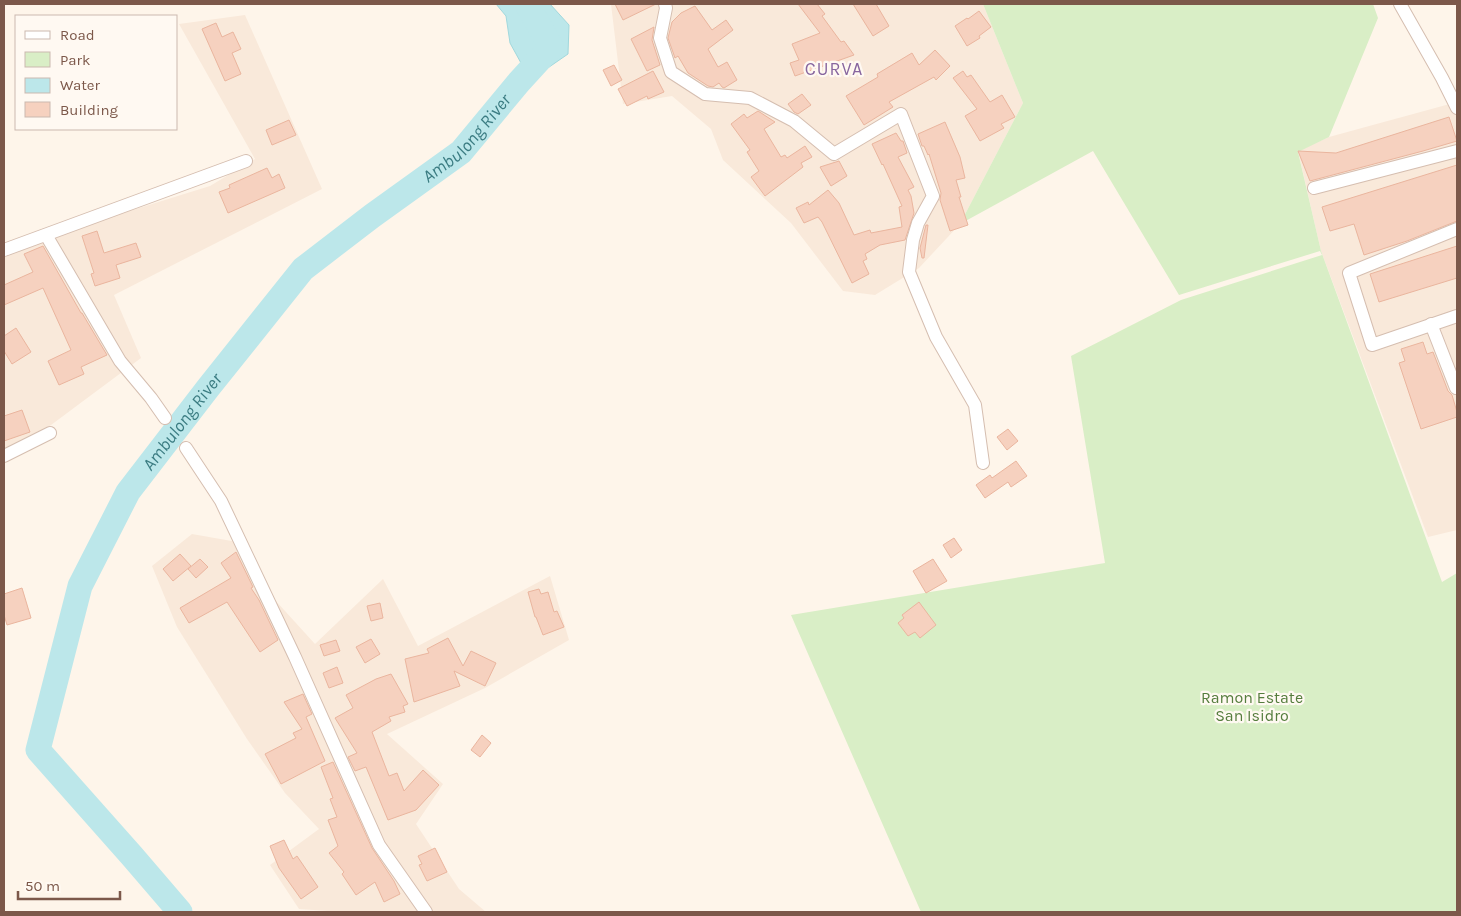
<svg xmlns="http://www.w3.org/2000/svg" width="1461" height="916" font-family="Karla,sans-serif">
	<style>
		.residential { fill: #f9e9da }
		.green { fill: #d9eec6 }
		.water { fill: #bce7ea; stroke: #a1d8dd }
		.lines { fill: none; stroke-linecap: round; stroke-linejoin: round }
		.river { stroke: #bce7ea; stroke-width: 25 }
		.building { fill: #f6d1bf; stroke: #eab59e }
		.street-casing { stroke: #d5beb0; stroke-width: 14 }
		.street { stroke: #fff; stroke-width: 12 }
		.labels { text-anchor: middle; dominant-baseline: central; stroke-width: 4.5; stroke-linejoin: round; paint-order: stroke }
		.park-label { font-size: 16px; fill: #557d3d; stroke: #fff9f2 }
		.neighbourhood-label { font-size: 18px; letter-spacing: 1px; fill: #88669f; stroke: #fff9f2 }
		.water-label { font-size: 18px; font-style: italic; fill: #3b7c82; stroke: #fff9f2 }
	</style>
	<rect width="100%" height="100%" fill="#fef5ea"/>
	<!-- residential -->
	<g class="residential">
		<polygon points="611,4 983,4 1023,103 960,224 919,268 875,295 843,291 791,223 723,160 711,129 672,96 623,104"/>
		<polygon points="245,15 322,189 114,295 141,358 4,460 4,250 210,186 255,159 179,24"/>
		<polygon points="1457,102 1457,530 1428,537 1321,251 1298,151 1329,137"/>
		<polygon points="192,534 243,543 275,600 315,644 383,579 418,646 550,576 569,640 485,688 387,734 443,784 416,824 459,889 486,912 342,912 299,909 270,865 319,829 285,793 247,739 177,627 152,566"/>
	</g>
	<!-- green -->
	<polygon class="green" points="983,4 1373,4 1378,18 1329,137 1298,152 1321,251 1442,582 1457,573 1457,912 921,912 791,615 1105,563 1071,356 1181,300 1322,255 1320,251 1179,295 1093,151 960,224 1023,103"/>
	<!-- water -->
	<polygon class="water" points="496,4 550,4 569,25 568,54 526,83 519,82 521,63 510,43 506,16"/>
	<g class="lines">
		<!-- river -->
		<path class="river" id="s1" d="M 180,912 L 132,856 L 38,750 L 80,586 L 128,492 L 208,388 L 303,269 L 372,216 L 461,152 L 519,82 L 551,47 L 527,4"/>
	</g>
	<!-- building -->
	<g class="building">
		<polygon points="615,4 656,4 623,20"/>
		<polygon points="798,4 817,4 825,14 822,16 841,42 844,41 854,55 795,76 790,63 799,60 792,44 820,33"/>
		<polygon points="853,4 876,4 889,26 873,36"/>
		<polygon points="695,6 712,30 726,20 733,30 708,49 718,67 727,62 737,80 724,88 722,87 719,83 713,87 708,86 688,73 678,56 675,58 668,38 672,22 681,13"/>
		<polygon points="979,11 991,27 979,36 980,38 967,46 955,26 967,18 968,19"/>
		<polygon points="216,23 222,37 233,32 241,49 232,53 241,74 225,81 202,29"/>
		<polygon points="654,27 652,40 660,65 647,71 631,39"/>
		<polygon points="935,50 950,66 936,80 934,77 889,102 893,107 864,125 846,96 878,77 877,74 912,53 919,65"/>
		<polygon points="614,65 622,80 611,86 603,70"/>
		<polygon points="653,71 664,92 648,99 647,96 627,106 618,89"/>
		<polygon points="963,71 967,77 971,75 990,102 1002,95 1015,117 1001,124 1004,128 980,141 965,116 977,109 953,78"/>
		<polygon points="802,94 811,105 798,114 794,112 788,104"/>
		<polygon points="758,111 775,122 764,129 781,157 785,155 787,158 805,146 812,157 801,163 803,167 765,196 751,177 759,171 747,152 750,150 731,124 744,114 747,118"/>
		<polygon points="1449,117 1457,141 1423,151 1310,181 1298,151 1336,153"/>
		<polygon points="289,120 296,135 272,145 266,130"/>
		<polygon points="945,122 960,157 965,178 956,180 961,197 959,197 968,225 950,231 940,200 941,193 929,154 928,155 924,146 922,146 918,134"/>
		<polygon points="896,133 901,141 903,141 907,153 898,157 914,187 908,190 911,196 914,213 905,240 880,245 865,254 867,259 863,261 869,274 852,283 822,222 818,217 804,223 796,208 808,202 809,205 828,190 839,203 854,235 870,230 871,233 902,227 899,207 902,206 883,164 882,165 872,144"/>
		<polygon points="839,161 847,176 831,186 820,167"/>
		<polygon points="1457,165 1457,221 1407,241 1364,255 1354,224 1330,231 1322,207"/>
		<polygon points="267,168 272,178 279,174 285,188 228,213 219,192 230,188 229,185"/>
		<polygon points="926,225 928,225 924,258 922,258 920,248"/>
		<polygon points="97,231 104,253 136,243 141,257 116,265 120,278 95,286 91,274 94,273 82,236"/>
		<polygon points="43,246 81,313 82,313 107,355 81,367 84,374 59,385 48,361 71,350 43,288 4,305 4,285 33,272 24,254"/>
		<polygon points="1457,246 1457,278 1379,302 1370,274"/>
		<polygon points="16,328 31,352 12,364 4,351 4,336"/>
		<polygon points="1423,342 1427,354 1433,352 1448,391 1452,395 1457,412 1457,417 1421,429 1399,363 1405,361 1401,349"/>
		<polygon points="22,410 30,432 4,441 4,416"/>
		<polygon points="1008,429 1018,441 1007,450 997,437"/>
		<polygon points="1016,461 1027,476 1011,487 1008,482 985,498 976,485 990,475 992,478"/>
		<polygon points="954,538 962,550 951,558 943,545"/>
		<polygon points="236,552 253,587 251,588 259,600 278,640 260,652 227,602 189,623 180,608 231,578 221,563"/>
		<polygon points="180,554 191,566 173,581 163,569"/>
		<polygon points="200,559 208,567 196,578 188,569"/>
		<polygon points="933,559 947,581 926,593 913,571"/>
		<polygon points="22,588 31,618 7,625 4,615 4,594"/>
		<polygon points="539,589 541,594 548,592 554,612 557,611 564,627 543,635 536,617 535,617 528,592"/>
		<polygon points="919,602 936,625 920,638 915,632 908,636 898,623 904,618 902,615"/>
		<polygon points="380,603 383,618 371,621 367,606"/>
		<polygon points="448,638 463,666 471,651 496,663 485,686 454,671 460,686 414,702 405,659 429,653 427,649"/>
		<polygon points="371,639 380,654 365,663 356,647"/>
		<polygon points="336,640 340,651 324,656 320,645"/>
		<polygon points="337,667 343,683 329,688 323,673"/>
		<polygon points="391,674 408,704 403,706 405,712 389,717 391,721 372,732 389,776 397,773 404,791 423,770 439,785 416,810 388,820 366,767 355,771 348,757 357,753 335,718 353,708 346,695 376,679"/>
		<polygon points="303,694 312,714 306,717 325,761 281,784 265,754 296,738 293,733 302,729 284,702"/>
		<polygon points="482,735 491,743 480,757 471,750"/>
		<polygon points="333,762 372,848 394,881 400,894 384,902 375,882 356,895 342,874 344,872 329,853 338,846 328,820 337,817 330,799 333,798 321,767"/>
		<polygon points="284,840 293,859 297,856 318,887 301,899 279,868 270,846"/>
		<polygon points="435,848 447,872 427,881 419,865 422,864 418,856"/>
	</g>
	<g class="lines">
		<!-- street casing -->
		<g class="street-casing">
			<g id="street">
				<polyline points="665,4 666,8 660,38 671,72 705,94 750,98 794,121 834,154 901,114 933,196 918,223 913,240 909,272 936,337 975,405 983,463"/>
				<polyline points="1400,4 1442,78 1457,108"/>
				<polyline points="1314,188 1457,151"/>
				<polyline points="1457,229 1349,273 1372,345 1457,316"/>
				<polyline points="46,235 120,361 151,398 165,418"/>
				<polyline points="4,250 246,161"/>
				<polyline points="1431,324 1456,388 1457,387"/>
				<polyline points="186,448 221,501 295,657 379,845 426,912"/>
				<polyline points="4,456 50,433"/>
			</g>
		</g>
		<!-- street -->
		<use href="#street" class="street"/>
	</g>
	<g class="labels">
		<!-- park labels -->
		<g class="park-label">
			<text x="1252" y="697">Ramon Estate<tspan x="1252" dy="18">San Isidro</tspan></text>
		</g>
		<!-- neighbourhood labels -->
		<g class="neighbourhood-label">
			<text x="834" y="69">CURVA</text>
		</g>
		<!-- water labels -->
		<g class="water-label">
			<text stroke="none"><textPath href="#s1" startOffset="984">Ambulong River</textPath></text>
			<text stroke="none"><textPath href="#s1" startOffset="579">Ambulong River</textPath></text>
		</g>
	</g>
	<!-- border -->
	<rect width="1461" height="916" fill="none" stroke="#7c584a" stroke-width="10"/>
	<!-- legend -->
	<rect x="15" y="15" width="162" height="115" fill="#fff9f2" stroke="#cbb9af"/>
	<rect x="25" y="31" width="25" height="8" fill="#ffffff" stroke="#cbb9af"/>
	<text x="60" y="40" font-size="15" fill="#7c584a">Road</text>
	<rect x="25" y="52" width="25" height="15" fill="#d9eec6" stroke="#cbb9af"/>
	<text x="60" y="65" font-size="15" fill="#7c584a">Park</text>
	<rect x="25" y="78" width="25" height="15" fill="#bce7ea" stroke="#cbb9af"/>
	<text x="60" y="90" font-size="15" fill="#7c584a">Water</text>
	<rect x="25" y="102" width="25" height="15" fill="#f6d1bf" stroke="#cbb9af"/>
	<text x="60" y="115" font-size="15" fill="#7c584a">Building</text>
	<!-- scale -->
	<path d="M18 891v8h102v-8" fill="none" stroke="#7c584a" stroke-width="2.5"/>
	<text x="25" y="891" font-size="15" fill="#7c584a" stroke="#fff9f2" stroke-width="4" paint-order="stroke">50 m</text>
</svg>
